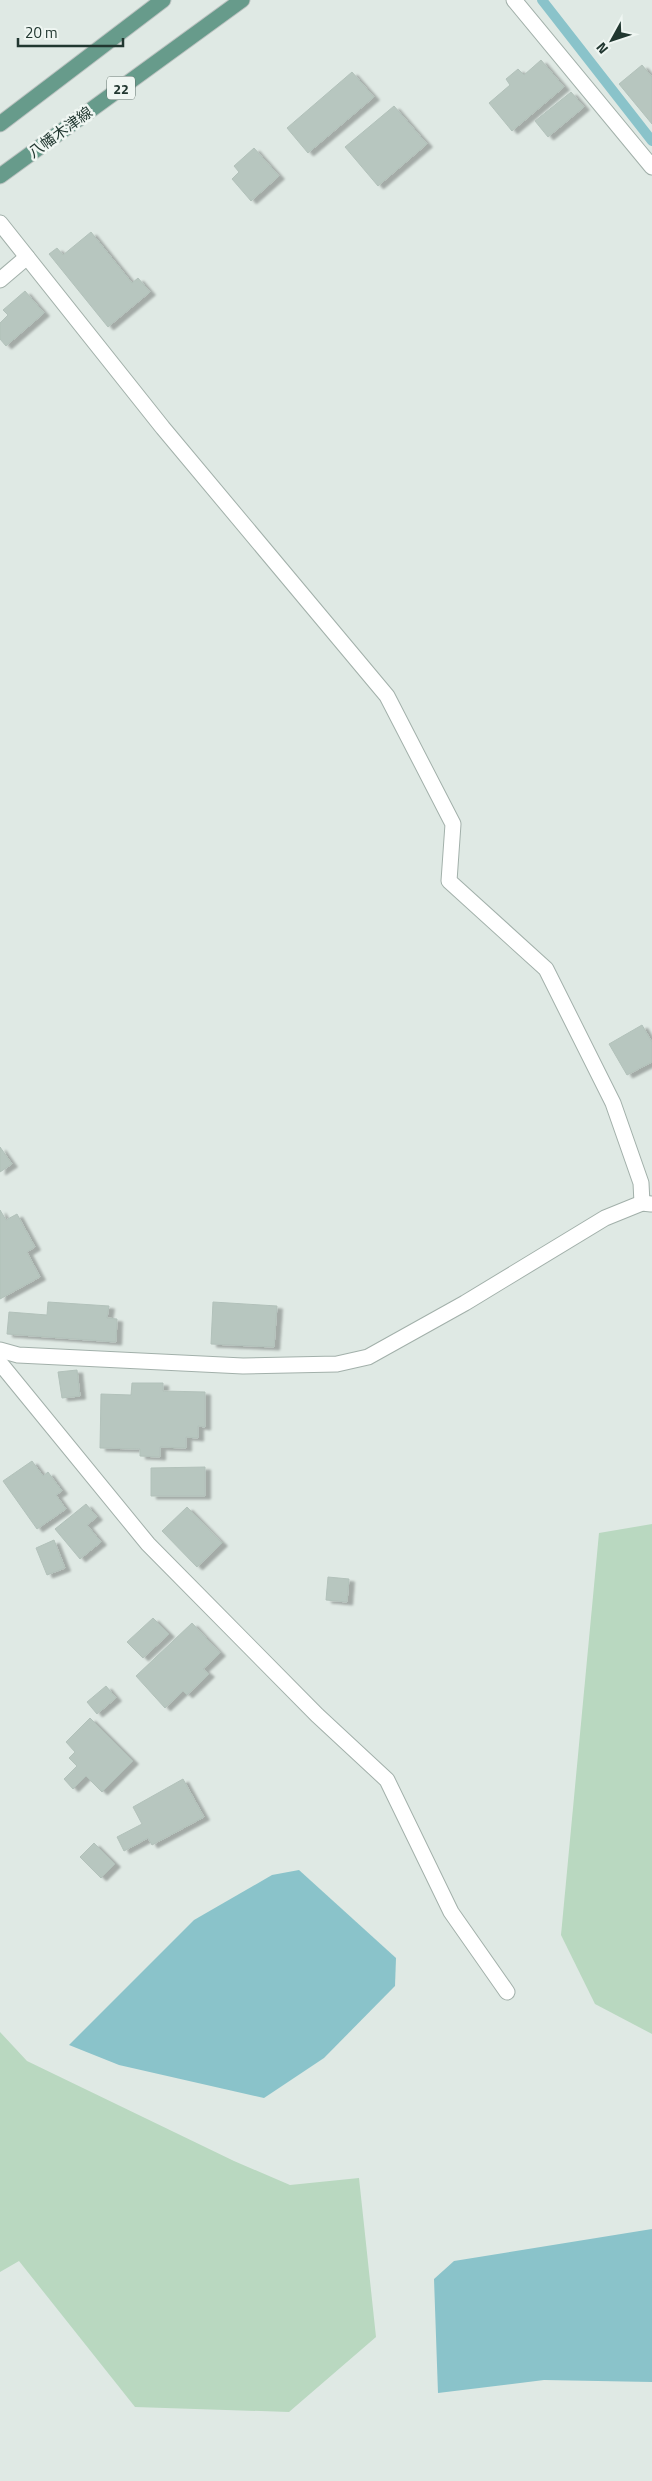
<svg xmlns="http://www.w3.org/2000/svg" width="652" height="2481" font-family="'Titillium Web','Noto Sans JP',sans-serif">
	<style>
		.green { fill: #b9d8c0 }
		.water { fill: #8ac3ca }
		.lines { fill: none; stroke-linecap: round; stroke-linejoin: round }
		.stream { stroke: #8ac3ca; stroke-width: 10 }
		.building { fill: #b7c6bf; stroke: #b2c1ba; filter: url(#shadow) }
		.minor-casing { stroke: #a2b0aa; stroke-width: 17 }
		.primary-casing { stroke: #bcc3c1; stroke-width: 17 }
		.minor { stroke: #fff; stroke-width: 15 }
		.primary { stroke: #679b8b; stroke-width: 15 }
		.labels { text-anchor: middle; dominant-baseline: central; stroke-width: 5; stroke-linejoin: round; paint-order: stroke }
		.shield { fill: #eff6f2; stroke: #5f706a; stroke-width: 1 }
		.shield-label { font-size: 14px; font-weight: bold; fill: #213730 }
		.street-label { font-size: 15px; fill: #213730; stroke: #eff6f2 }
	</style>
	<defs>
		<filter id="shadow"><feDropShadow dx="5.5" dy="3" stdDeviation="1" flood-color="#0004"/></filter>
	</defs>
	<rect width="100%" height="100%" fill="#dfe9e4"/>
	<!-- green -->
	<g class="green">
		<polygon points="652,1524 652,2034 595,2004 561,1935 599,1533"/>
		<polygon points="0,2032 27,2061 234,2161 290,2185 359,2178 376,2337 289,2412 135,2407 19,2261 0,2272"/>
	</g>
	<!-- water -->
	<g class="water">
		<polygon points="299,1870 396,1958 395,1986 324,2058 264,2098 119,2065 69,2045 194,1920 272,1875"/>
		<polygon points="652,2229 652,2382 544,2380 438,2393 434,2279 454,2261"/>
	</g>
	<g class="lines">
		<!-- stream -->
		<polyline class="stream" points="542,0 652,141"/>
	</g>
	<!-- building -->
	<g class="building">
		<polygon points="541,60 564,87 512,131 489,103 510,85 506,79 518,69 524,75"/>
		<polygon points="642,65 652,77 652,124 619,84"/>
		<polygon points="352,72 374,97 308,153 287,128"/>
		<polygon points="571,92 584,107 548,137 535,121"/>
		<polygon points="394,106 427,144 378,186 345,147"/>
		<polygon points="254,148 279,176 251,201 232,179 239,172 234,166"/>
		<polygon points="91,232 132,283 138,278 150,292 108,327 49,254 57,248 63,255"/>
		<polygon points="25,291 44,313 6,346 0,339 0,323 8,315 3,310"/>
		<polygon points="642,1025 652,1042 652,1062 627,1075 609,1044"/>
		<polygon points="0,1147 12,1164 0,1172"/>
		<polygon points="0,1210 6,1220 17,1214 35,1247 27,1252 40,1277 0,1299"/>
		<polygon points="48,1302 109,1306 107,1318 117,1319 116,1342 7,1334 9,1312 47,1315"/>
		<polygon points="213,1302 277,1306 274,1347 211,1344"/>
		<polygon points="77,1370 80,1396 62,1398 58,1372"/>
		<polygon points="132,1383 163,1383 163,1391 205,1392 205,1427 198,1426 198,1438 186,1437 186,1448 160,1447 160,1457 140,1456 140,1449 100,1448 101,1394 131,1395"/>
		<polygon points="32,1461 43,1476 48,1472 62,1491 56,1495 66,1509 37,1529 3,1481"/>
		<polygon points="205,1467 205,1496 151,1496 151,1468"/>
		<polygon points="86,1504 97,1517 87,1525 101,1542 80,1559 55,1529"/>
		<polygon points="187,1507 222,1543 197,1567 162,1531"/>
		<polygon points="54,1540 65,1568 47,1575 36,1548"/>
		<polygon points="328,1577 349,1579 347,1602 326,1600"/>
		<polygon points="153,1618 169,1634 143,1658 127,1642"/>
		<polygon points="192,1623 220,1653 203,1669 209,1674 187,1695 183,1691 165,1708 136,1676"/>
		<polygon points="106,1686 116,1698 97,1714 87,1702"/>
		<polygon points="90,1718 133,1761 102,1792 86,1776 73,1789 64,1779 77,1766 69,1758 75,1752 66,1742"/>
		<polygon points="183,1779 204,1817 152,1845 148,1838 124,1851 117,1837 142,1824 133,1807"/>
		<polygon points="94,1843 115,1864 101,1878 80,1857"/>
	</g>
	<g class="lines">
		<!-- minor casing -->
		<g class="minor-casing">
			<g id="minor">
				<polyline points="514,0 652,167"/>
				<polyline points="0,223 163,428 387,696 453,824 449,881 546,969 613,1103 641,1183 642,1203"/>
				<polyline points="0,280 27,257"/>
				<polyline points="0,1350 18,1355 243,1366 337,1364 368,1357 465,1303 605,1218 642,1203 651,1204"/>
				<polyline points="0,1363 148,1544 317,1715 387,1780 451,1912 507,1992"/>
			</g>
		</g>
		<!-- primary casing -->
		<g class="primary-casing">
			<g id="primary">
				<polyline points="0,124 163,0"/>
				<polyline points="0,176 242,0"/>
			</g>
		</g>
		<!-- minor -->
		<use href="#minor" class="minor"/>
		<!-- primary -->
		<use href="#primary" class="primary"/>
	</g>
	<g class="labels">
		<!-- shield labels -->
		<rect class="shield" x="107" y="76.5" width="28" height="23" rx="4"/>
		<g class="shield-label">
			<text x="121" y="88">22</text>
		</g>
		<!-- street labels -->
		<g class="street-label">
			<text transform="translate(60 132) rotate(-36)">八幡木津線</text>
		</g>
	</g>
	<!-- north arrow -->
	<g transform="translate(612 40) rotate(230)" stroke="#eff6f2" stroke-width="4" paint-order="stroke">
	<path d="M0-4L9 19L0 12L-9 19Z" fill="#213730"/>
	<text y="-8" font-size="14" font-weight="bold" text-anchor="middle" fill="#213730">N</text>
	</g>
	<!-- scale -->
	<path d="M18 38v8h105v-8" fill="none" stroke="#213730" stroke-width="2.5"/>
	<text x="25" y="38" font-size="15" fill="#213730" stroke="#eff6f2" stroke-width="4" paint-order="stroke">20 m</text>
</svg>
